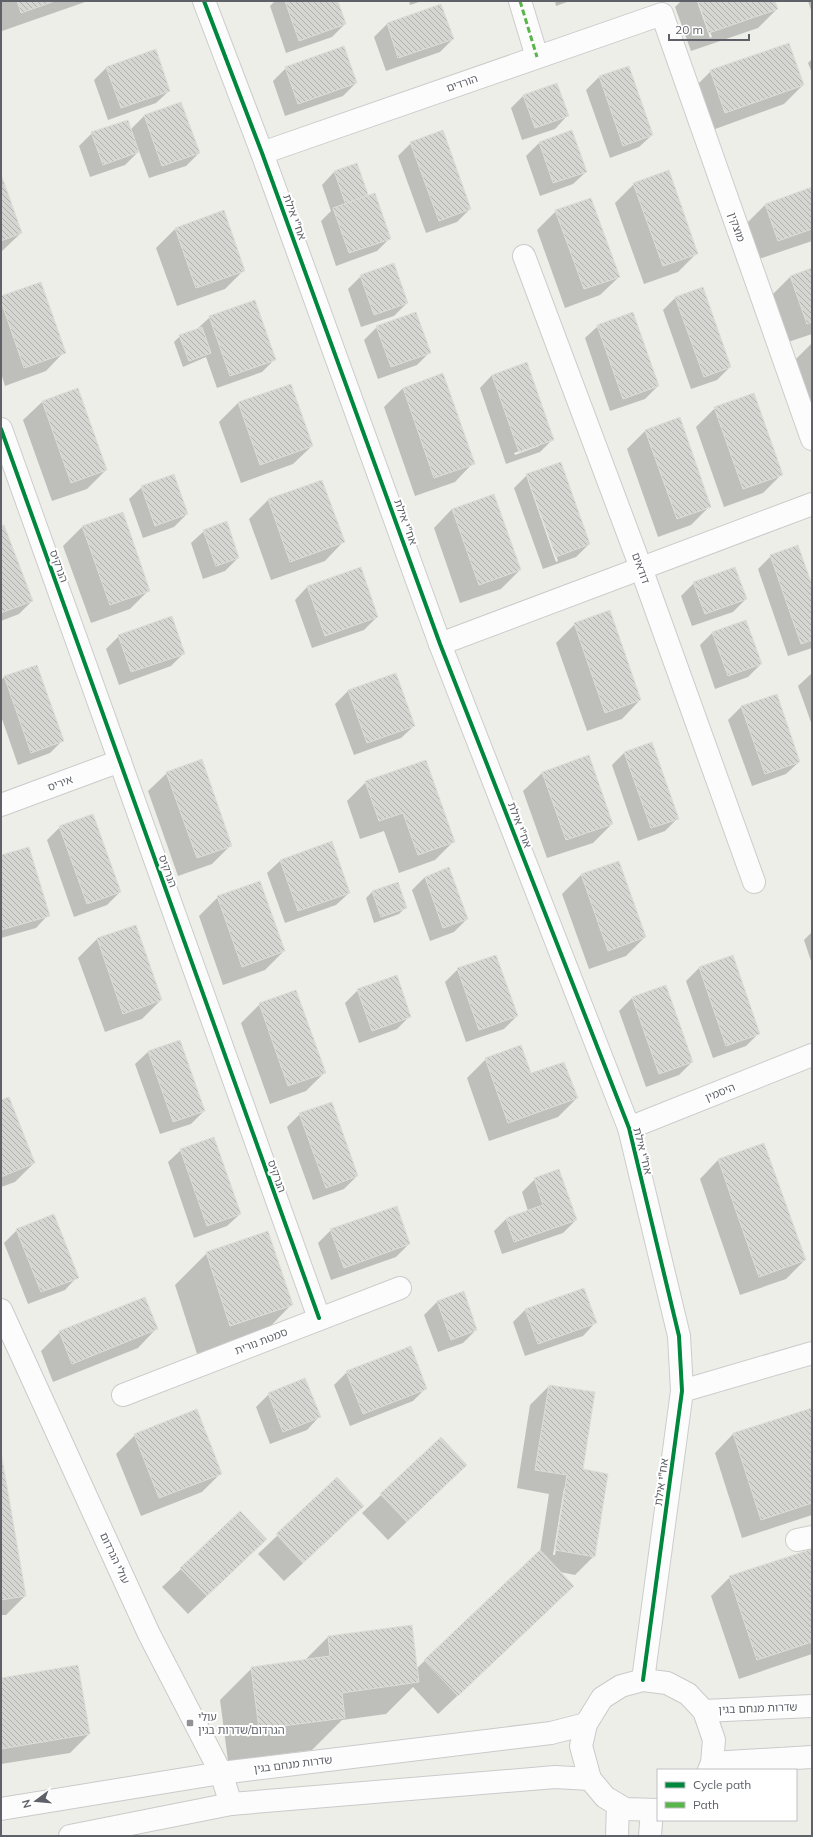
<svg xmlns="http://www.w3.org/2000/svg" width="813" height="1837" font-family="Mulish,'Noto Sans Hebrew',sans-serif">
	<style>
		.shadow { fill: #0003; fill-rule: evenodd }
		.building { fill: url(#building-back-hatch); stroke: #deded8 }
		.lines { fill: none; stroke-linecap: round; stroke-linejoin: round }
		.street-casing { stroke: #cbcccb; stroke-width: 24 }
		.secondary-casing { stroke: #cacaca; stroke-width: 24 }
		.street { stroke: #fcfcfc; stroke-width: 22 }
		.secondary { stroke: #fcfcfc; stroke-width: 22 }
		.quiet { stroke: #58b549; stroke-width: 3; stroke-dasharray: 6 3; stroke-linecap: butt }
		.cycleway-casing { stroke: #fff; stroke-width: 6 }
		.cycleway { stroke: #00873e; stroke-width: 4 }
		.poi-dot { fill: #909295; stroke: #fff; stroke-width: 1.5 }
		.labels { text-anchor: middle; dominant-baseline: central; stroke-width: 4; stroke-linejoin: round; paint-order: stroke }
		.street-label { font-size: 11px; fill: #5e6168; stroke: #fff }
		.poi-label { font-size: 11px; fill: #5e6168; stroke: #fff; text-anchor: start }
	</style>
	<defs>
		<pattern id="building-back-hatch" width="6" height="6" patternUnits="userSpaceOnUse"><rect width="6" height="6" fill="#d5d5d2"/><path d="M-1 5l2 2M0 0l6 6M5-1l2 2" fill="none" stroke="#b0b0ae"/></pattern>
	</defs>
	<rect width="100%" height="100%" fill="#eeeee9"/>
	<!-- shadow -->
	<g class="shadow">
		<polygon points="1,1 88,1 2,31"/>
		<polygon points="275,1 337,1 345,24 332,37 286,53 270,6"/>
		<polygon points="409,1 422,1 410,5"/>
		<polygon points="555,1 570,1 556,6"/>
		<polygon points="681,1 697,1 710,38 712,37 699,1 774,1 777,9 758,28 691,51 675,7"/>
		<polygon points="808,1 812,1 812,13"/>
		<polygon points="441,5 453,39 440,52 386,71 374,37 387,24"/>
		<polygon points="812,59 812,73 808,63"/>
		<polygon points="107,67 169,91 156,103 108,120 94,80"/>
		<polygon points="628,67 652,135 639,147 610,158 586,90 599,77"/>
		<polygon points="286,68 356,83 343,96 285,116 273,81"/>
		<polygon points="711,71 803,85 784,104 707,132 692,90"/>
		<polygon points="524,95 567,116 555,129 522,140 511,108"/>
		<polygon points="181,103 199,153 186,166 149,178 139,151 125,165 90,177 79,146 92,133 130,130 144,116"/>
		<polygon points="571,131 586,172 573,184 540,196 526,156 539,143"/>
		<polygon points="411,143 470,209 457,222 426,233 398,156"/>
		<polygon points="334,172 368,197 390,238 377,251 336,266 321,221 331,211 322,185"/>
		<polygon points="1,177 21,233 1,252"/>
		<polygon points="634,184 697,253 678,272 644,284 615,203"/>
		<polygon points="812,188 812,241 759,259 746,224 765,205"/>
		<polygon points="224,211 244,270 225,289 177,306 156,248 175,229"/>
		<polygon points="556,211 619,277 600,295 565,308 537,230"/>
		<polygon points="812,269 812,334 788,342 771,296 790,277"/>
		<polygon points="361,276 407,303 394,316 361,327 348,289"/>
		<polygon points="1,297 64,352 46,371 5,386 1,373"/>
		<polygon points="676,297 730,367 717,380 691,389 663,310"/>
		<polygon points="210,317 275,359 262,372 217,388 206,357 183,367 174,342 180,336 196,330"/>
		<polygon points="598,326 658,386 645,399 610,411 585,338"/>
		<polygon points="377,327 430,352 417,365 378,379 364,340"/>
		<polygon points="812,343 812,402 810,402 795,360"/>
		<polygon points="442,375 473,463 455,482 415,496 384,407 403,388"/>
		<path d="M 492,375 L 553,439 L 540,452 L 506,464 L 480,388 ZM 539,444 L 539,446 L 515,455 L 514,453 Z"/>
		<polygon points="290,385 312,446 293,464 241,483 219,422 238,403"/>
		<polygon points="77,389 106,470 87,489 52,501 23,420 42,402"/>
		<polygon points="715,408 782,474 763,493 724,507 696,427"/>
		<polygon points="646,430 710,506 691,525 658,537 627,449"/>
		<path d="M 527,475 L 589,544 L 576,557 L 543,569 L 514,488 ZM 528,481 L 530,481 L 558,561 L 556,562 Z"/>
		<polygon points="322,481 343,542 325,561 271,580 249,519 268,500"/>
		<polygon points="142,487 187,514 174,527 143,538 129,499"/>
		<polygon points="452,509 520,570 501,589 460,603 434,528"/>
		<polygon points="122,513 149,590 130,609 91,623 63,546 82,527"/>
		<polygon points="1,527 32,601 19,614 1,621"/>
		<polygon points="204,531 238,558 225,571 203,579 191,543"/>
		<polygon points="771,556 812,588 812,648 788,656 758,569"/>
		<polygon points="694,583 746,599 733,612 692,626 681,596"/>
		<polygon points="307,587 377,617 364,630 312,648 295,600"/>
		<polygon points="575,624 640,700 622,719 587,731 556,643"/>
		<polygon points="713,632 761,664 748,677 715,689 700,645"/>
		<polygon points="119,636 184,653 171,666 119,685 106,649"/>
		<polygon points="812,673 812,725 798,686"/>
		<polygon points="395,675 414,726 401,738 354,755 335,704 348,691"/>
		<polygon points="4,677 63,740 50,753 18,765 1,716 1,680"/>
		<polygon points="776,695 799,762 786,774 752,786 728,720 741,707"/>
		<polygon points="625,752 678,818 665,831 638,841 612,765"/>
		<polygon points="167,773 231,845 212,864 178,876 148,791"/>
		<polygon points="542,773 612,824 593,843 547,858 523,791"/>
		<polygon points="366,782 454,841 435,860 399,873 384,831 360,839 347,801"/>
		<polygon points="60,827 120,892 107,905 74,917 47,840"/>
		<polygon points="1,856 48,915 36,928 1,938"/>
		<polygon points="280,861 349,893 336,905 285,923 267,873"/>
		<polygon points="618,862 645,937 626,956 589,969 562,894 581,875"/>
		<polygon points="425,877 467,919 454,932 430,941 412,890"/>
		<polygon points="397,883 405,908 399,914 374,923 366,898 372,892"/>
		<polygon points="218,897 284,951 265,970 223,985 199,916"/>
		<polygon points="135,926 161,1000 142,1019 105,1032 78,958 97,939"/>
		<polygon points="812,932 812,964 804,940"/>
		<polygon points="732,957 759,1033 746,1046 713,1058 686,981 699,968"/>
		<polygon points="458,969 517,1016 504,1029 466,1042 445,982"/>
		<polygon points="665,986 692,1062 679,1075 646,1087 619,1011 632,998"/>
		<polygon points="358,990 410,1016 397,1029 359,1043 345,1003"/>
		<polygon points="260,1004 324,1073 306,1091 270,1104 241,1023"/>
		<polygon points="148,1052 204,1111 191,1124 160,1134 135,1064"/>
		<polygon points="486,1059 530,1075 577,1098 558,1117 489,1141 467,1078"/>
		<polygon points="1,1101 34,1163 15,1182 1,1187"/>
		<polygon points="300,1114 357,1176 344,1189 313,1200 287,1127"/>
		<polygon points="181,1150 240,1214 227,1226 194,1238 168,1162"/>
		<polygon points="718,1160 805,1260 786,1279 740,1295 700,1179"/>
		<polygon points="535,1179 576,1220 563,1233 502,1254 494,1231 506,1219 528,1211 522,1192"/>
		<polygon points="17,1230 77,1277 65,1290 28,1304 4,1243"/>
		<polygon points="331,1230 409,1244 396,1257 331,1280 318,1243"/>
		<polygon points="207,1253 291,1305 260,1337 198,1357 175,1285"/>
		<polygon points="463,1293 476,1330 463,1343 438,1352 424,1315 437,1302"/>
		<polygon points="526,1309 595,1323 583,1336 525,1356 513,1322"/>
		<polygon points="156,1329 138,1348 53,1382 41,1351 60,1332"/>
		<polygon points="347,1372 426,1388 413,1401 350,1426 334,1385"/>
		<path d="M 549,1386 L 582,1470 L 594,1556 L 575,1575 L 560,1572 L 554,1605 L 438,1714 L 413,1687 L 386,1714 L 342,1720 L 312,1750 L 228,1761 L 220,1700 L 252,1668 L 305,1660 L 328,1637 L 411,1626 L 416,1669 L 540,1552 L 549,1494 L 517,1488 L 530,1405 ZM 564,1488 L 566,1488 L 555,1555 L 553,1555 Z"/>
		<polygon points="269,1394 319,1417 307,1430 270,1444 256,1407"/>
		<polygon points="812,1409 812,1515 742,1538 715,1453 733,1434"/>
		<polygon points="135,1435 221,1473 202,1492 141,1516 116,1454"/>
		<polygon points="1,1458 25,1596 6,1615 1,1615"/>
		<polygon points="466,1465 388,1540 362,1513 381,1495"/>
		<polygon points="337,1479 344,1525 284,1581 258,1554"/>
		<polygon points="266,1539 188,1614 162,1587 181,1569"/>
		<polygon points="812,1550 812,1654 739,1679 711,1596 730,1577"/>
		<polygon points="1,1679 89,1734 70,1753 1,1764"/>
	</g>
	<!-- building -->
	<g class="building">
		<polygon points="17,1 55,1 21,13"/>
		<polygon points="285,1 338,1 346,24 299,41"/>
		<polygon points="698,1 775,1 778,9 709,33"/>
		<polygon points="441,4 454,39 398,58 387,23"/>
		<polygon points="789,43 804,85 725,113 710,70"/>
		<polygon points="344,46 357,83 298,104 285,67"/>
		<polygon points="156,49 170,91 121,108 106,67"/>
		<polygon points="629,66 653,135 623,146 599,76"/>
		<polygon points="557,83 569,116 535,128 523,95"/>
		<polygon points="181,102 200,153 162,166 144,115"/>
		<polygon points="128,120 139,152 103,165 91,132"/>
		<polygon points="443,130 471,209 439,221 410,142"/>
		<polygon points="572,130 587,172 553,183 539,142"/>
		<polygon points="357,163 376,217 353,225 334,171"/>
		<polygon points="669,170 698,254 663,266 633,183"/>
		<polygon points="1,174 22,233 1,241"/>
		<polygon points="812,187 812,229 778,241 765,204"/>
		<polygon points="375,193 391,239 349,253 333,208"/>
		<polygon points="591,198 620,277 584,289 555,210"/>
		<polygon points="224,210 245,271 196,288 175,228"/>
		<polygon points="394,263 408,303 374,315 360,275"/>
		<polygon points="812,268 812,322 807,324 790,276"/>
		<polygon points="41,282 66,353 24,368 1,301 1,296"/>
		<polygon points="703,287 731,367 704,377 675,297"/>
		<polygon points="255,300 276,360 230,376 209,316"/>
		<polygon points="416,312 431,353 391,367 376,326"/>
		<polygon points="633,312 659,386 623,399 597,325"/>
		<polygon points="202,327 211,353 189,361 179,335"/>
		<polygon points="527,362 554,440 519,452 492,375"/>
		<polygon points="443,373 475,464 434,478 403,388"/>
		<polygon points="291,384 313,446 260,465 238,402"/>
		<polygon points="78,388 107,470 71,483 42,401"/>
		<polygon points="754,393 783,475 743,489 714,407"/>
		<polygon points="680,417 711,507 677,519 645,430"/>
		<polygon points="561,462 590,544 556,557 526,474"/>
		<polygon points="174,474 188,514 155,526 141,486"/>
		<polygon points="322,480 345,542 290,562 268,499"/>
		<polygon points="494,494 521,570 479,585 452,509"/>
		<polygon points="123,512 150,591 110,605 82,526"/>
		<polygon points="227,521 239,558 216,566 203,530"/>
		<polygon points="4,525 33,601 1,613 1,526"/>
		<polygon points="798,545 812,585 812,640 801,644 770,555"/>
		<polygon points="361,567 378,617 325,636 307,586"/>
		<polygon points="735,567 747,599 705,614 693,582"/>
		<polygon points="610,610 641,700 605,713 574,623"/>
		<polygon points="172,616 185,654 131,672 118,635"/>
		<polygon points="746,620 762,664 728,676 712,632"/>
		<polygon points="37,665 64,741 31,753 4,676"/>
		<polygon points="396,673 415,726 367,743 348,690"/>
		<polygon points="777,694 800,762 765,774 741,706"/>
		<polygon points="652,742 679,819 651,828 624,752"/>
		<polygon points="589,755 613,824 566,840 542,772"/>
		<polygon points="202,759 232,846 197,858 166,772"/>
		<polygon points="426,760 455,842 418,855 403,813 379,821 365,781"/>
		<polygon points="93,814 121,892 87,904 59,826"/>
		<polygon points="332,841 350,893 298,911 280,860"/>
		<polygon points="29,847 50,916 1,930 1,855"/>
		<polygon points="619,861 646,937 608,951 581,874"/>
		<polygon points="449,867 468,919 443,928 425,877"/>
		<polygon points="260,881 285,951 242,967 217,896"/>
		<polygon points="398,882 407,908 381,917 372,891"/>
		<polygon points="136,925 162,1000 123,1014 97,938"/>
		<polygon points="496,955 518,1016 479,1030 457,968"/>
		<polygon points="733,955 760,1034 726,1046 699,967"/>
		<polygon points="397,975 411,1017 372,1031 357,989"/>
		<polygon points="666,985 693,1062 659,1074 632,997"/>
		<polygon points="296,990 326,1073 288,1086 259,1003"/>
		<polygon points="180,1040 205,1111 173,1122 148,1051"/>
		<polygon points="521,1045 531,1073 564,1062 578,1098 508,1123 485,1058"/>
		<polygon points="9,1097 35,1163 1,1177 1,1100"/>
		<polygon points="332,1102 358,1176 326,1188 299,1113"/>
		<polygon points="214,1137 241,1214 207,1226 180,1149"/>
		<polygon points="764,1143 806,1260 759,1277 718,1159"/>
		<polygon points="559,1169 577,1220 514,1242 506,1218 543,1205 534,1178"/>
		<polygon points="397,1206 410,1244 344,1268 330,1229"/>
		<polygon points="54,1214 79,1278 41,1292 16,1229"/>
		<polygon points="268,1231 293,1305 230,1326 206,1252"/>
		<polygon points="584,1288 597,1323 538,1344 525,1309"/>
		<polygon points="464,1291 477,1330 451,1340 437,1301"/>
		<polygon points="145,1297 158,1329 72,1364 59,1331"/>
		<polygon points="411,1346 427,1389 363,1414 346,1371"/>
		<polygon points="305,1378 321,1417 283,1432 268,1393"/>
		<polygon points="549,1385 595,1392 583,1469 608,1474 595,1557 555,1550 567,1475 535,1470"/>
		<polygon points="812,1408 812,1503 761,1520 733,1433"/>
		<polygon points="197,1409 222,1474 159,1498 134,1434"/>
		<polygon points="441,1437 467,1465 407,1522 380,1494"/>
		<polygon points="1,1452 26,1596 1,1600"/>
		<polygon points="337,1477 364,1506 303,1563 276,1534"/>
		<polygon points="240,1511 267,1539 207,1596 180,1568"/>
		<polygon points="812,1549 812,1642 757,1660 729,1576"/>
		<polygon points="540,1550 574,1586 458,1696 424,1660"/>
		<polygon points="412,1625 419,1682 342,1693 345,1718 259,1729 251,1667 330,1656 328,1636"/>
		<polygon points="78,1665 90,1734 1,1749 1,1678"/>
	</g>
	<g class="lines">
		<!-- street casing -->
		<g class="street-casing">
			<g id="street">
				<polyline points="204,1 262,153 440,644 629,1128 679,1336 682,1391 643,1680"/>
				<polyline points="520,1 537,57"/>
				<polyline points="262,153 662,14 812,439"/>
				<polyline points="524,256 641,568 754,882"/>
				<polyline points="1,429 319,1318"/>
				<polyline points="440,644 812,504"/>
				<polyline points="1,805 120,761"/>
				<polyline points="629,1128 812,1055"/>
				<polyline points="682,1391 812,1353"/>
				<polyline points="123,1395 400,1288"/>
				<polyline points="797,1540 812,1537"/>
			</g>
		</g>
		<!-- secondary casing -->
		<g class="secondary-casing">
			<g id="secondary">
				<polyline points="1,1310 149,1634 221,1773 231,1804"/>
				<polyline points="704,1711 812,1706"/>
				<polyline points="712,1763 812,1757"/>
				<polyline points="1,1809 221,1773 551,1733 586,1724"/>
				<polyline points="658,1810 625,1809 605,1797 590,1779 581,1746 586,1724 602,1698 621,1686 643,1680 667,1683 688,1694 704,1711 714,1740 712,1763 709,1770"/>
				<polyline points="70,1836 231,1804 555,1777 590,1779"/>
				<polyline points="617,1836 618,1805"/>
				<polyline points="650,1836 652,1810"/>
			</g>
		</g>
		<!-- street -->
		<use href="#street" class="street"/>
		<!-- secondary -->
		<use href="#secondary" class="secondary"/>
		<!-- quiet -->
		<polyline class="quiet" points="520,1 537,57"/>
		<!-- cycleway casing -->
		<g class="cycleway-casing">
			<g id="cycleway">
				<polyline points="204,1 262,153 440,644 629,1128 679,1336 682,1391 643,1680"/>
				<polyline points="1,429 319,1318"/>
			</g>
		</g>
		<!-- cycleway -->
		<use href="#cycleway" class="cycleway"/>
	</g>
	<!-- markers -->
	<rect class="poi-dot" x="186" y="1719" width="8" height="8" rx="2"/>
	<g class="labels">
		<!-- street labels -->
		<g class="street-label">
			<text transform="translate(462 83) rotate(-19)">הורדים</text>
			<text transform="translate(295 217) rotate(70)">אח"י אילת</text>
			<text transform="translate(737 227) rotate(71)">מוצקין</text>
			<text transform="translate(406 522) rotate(70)">אח"י אילת</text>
			<text transform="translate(59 566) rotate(70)">הנרקיס</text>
			<text transform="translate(641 568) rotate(70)">דודאים</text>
			<text transform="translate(60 783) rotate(-20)">איריס</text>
			<text transform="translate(520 825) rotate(69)">אח"י אילת</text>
			<text transform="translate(168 871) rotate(70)">הנרקיס</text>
			<text transform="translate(720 1092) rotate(-22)">היסמין</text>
			<text transform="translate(643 1151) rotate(76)">אח"י אילת</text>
			<text transform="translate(277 1176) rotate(70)">הנרקיס</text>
			<text transform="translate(261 1341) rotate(-21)">סמטת נורית</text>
			<text transform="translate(661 1482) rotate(-82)">אח"י אילת</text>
			<text transform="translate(115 1558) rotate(65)">עולי הגרדום</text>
			<text transform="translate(758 1708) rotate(-2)">שדרות מנחם בגין</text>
			<text transform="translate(293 1764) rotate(-7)">שדרות מנחם בגין</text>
		</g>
		<!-- poi labels -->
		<g class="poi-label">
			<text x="198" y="1717">עולי<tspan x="198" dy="13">הגרדום/שדרות בגין</tspan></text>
		</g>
	</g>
	<!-- border -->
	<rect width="813" height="1837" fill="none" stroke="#5e6168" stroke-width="4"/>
	<!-- legend -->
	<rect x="657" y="1769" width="140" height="52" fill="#ffffff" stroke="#bfc0c3"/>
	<rect x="665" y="1782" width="20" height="6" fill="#00873e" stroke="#bfc0c3"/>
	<text x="693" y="1789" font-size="12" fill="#5e6168">Cycle path</text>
	<rect x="665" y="1802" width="20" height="6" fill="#58b549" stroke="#bfc0c3"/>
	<text x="693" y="1809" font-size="12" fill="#5e6168">Path</text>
	<!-- north arrow -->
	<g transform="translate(36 1801) rotate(254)" stroke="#ffffff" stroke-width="3" paint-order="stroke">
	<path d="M0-3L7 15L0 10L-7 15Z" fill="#5e6168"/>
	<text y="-6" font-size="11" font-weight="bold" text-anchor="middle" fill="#5e6168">N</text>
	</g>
	<!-- scale -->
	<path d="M669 34v6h80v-6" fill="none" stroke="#5e6168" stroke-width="2"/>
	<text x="675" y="34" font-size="12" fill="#5e6168" stroke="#ffffff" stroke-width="3" paint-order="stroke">20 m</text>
</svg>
